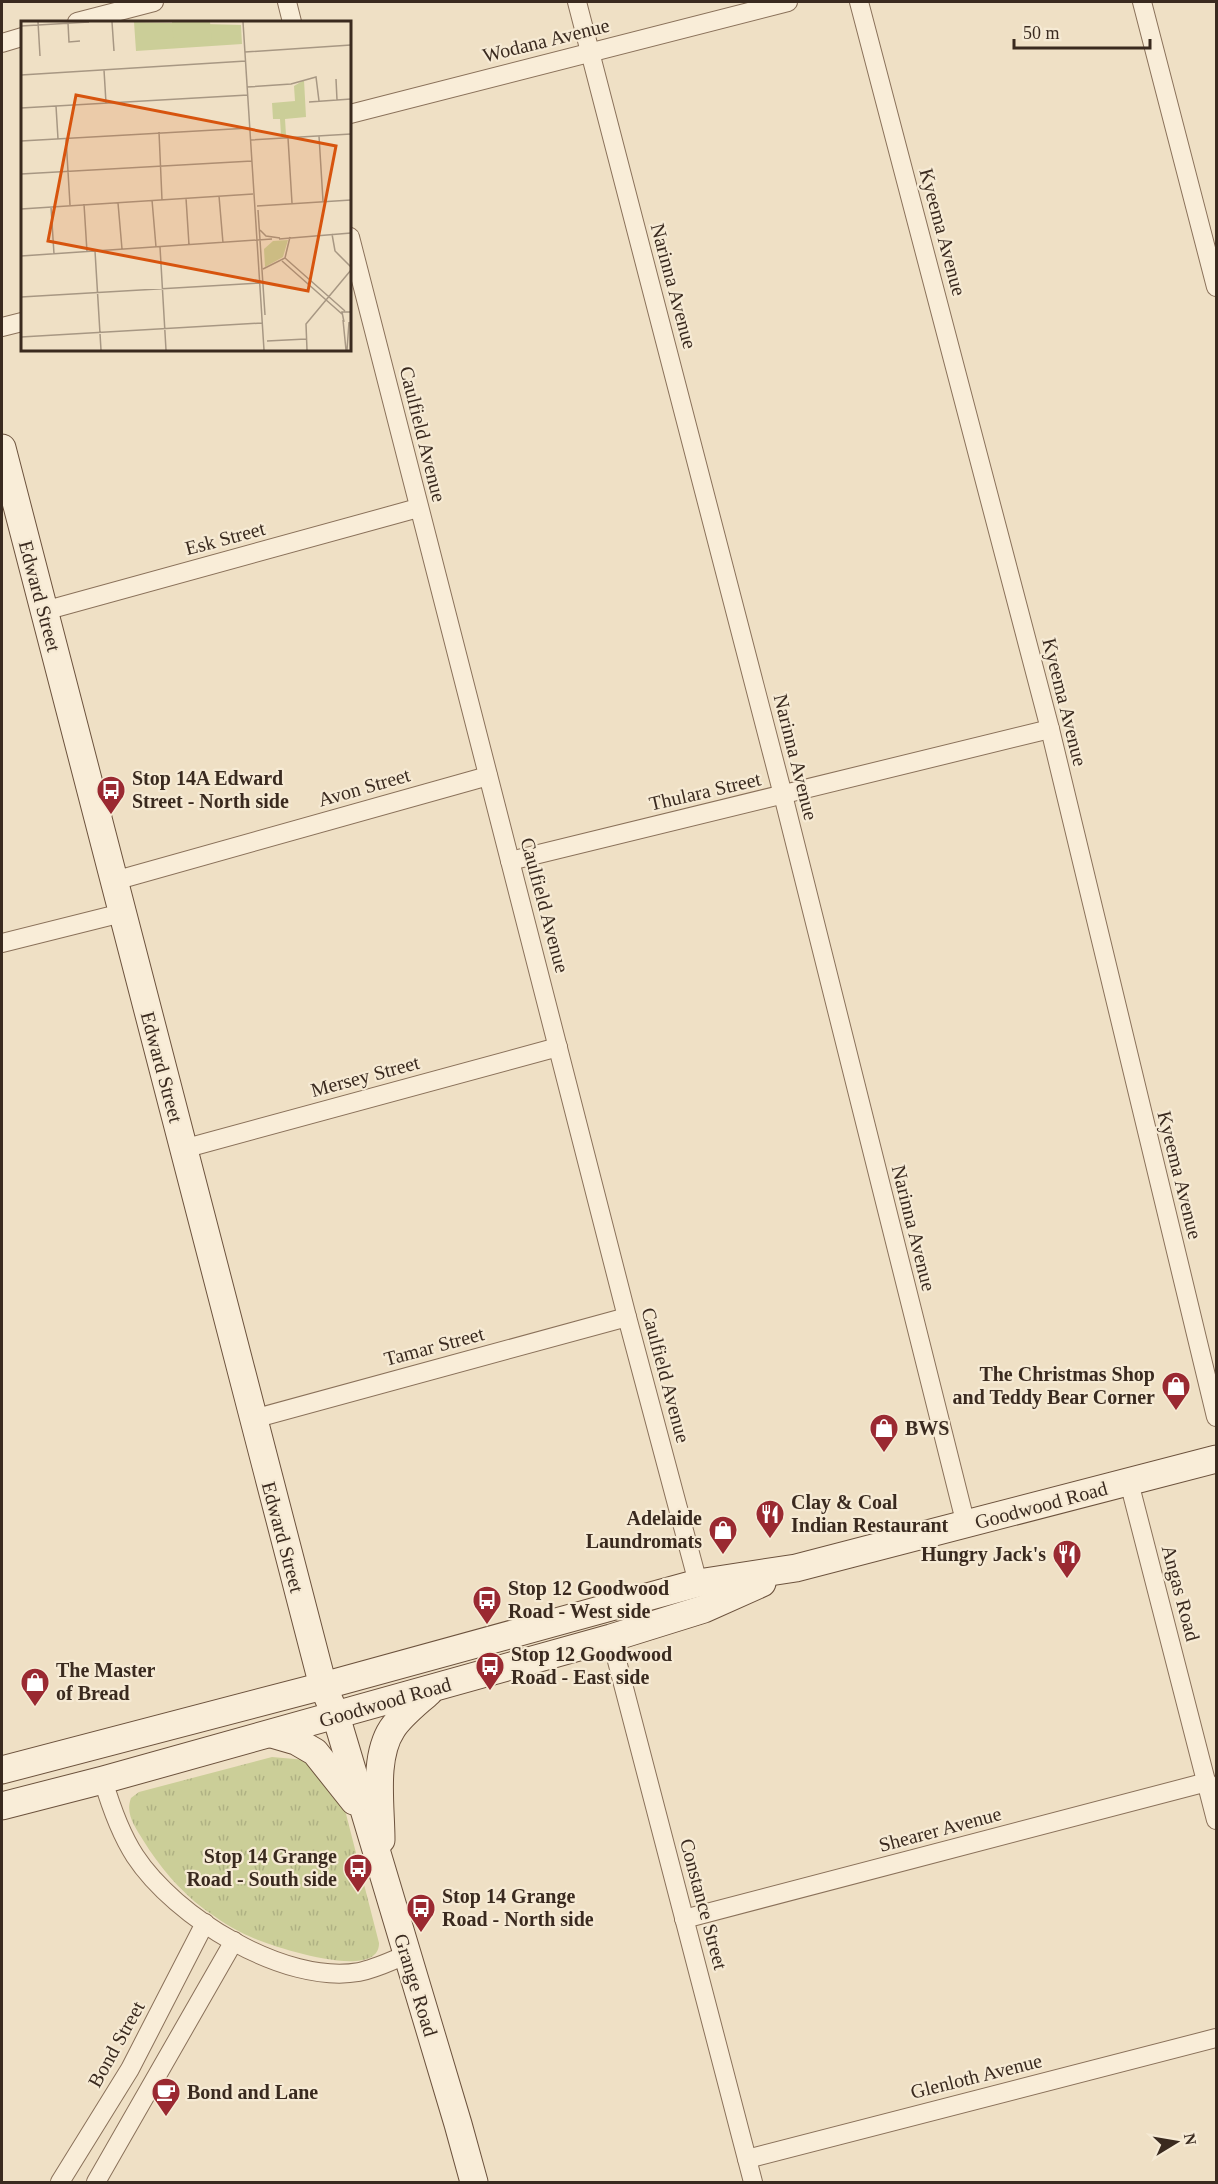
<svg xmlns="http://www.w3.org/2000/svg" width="1218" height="2184" font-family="'Times New Roman',serif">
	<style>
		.grass { fill: url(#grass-tufts) }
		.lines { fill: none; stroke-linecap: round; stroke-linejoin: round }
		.street-casing { stroke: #8a715a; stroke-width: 20 }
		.secondary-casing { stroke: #6c523d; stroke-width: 29 }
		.street { stroke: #f9edd8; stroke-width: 18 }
		.secondary { stroke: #f9edd8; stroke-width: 27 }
		.labels { text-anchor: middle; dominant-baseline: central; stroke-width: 4.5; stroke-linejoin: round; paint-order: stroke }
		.street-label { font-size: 20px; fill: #3a2a1f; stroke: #f6ead4 }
		.poi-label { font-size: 20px; font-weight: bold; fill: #3a2a1f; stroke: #f6ead4; text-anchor: start }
		.inset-road { fill: none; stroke: #a79783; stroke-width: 1.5 }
		.view { fill: #d7540e; fill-opacity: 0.15; stroke: #d7540e; stroke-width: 3 }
		.inset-edge { fill: none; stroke: #3a2a1f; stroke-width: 3 }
	</style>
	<defs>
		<pattern id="grass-tufts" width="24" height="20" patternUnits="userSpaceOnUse" patternTransform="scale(1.5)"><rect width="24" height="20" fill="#cbce98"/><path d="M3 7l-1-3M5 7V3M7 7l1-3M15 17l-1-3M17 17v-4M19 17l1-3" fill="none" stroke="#afb183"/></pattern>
	</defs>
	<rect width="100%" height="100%" fill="#efe0c5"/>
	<!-- grass -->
	<path class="grass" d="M 272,1757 L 306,1760 L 345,1810 L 379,1943 C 380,1983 270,1946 251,1937 C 234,1930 218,1919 204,1909 C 179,1890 159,1866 143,1840 C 135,1827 125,1814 131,1798 L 139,1792 Z"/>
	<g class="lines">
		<!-- street casing -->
		<g class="street-casing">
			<g id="street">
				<polyline points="287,2 292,22"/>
				<polyline points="577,2 783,795 966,1525"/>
				<polyline points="859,2 1050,729 1216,1417"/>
				<polyline points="1142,2 1216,287"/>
				<polyline points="77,22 154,2"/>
				<polyline points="2,43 22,37"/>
				<polyline points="350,114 788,2"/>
				<polyline points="350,237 627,1317 698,1583"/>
				<polyline points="2,327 22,322"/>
				<polyline points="44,611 418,508"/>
				<polyline points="510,861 1050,729"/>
				<polyline points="114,881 488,776"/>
				<polyline points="2,943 122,913"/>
				<polyline points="183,1149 558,1047"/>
				<polyline points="253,1419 627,1317"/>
				<polyline points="1129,1482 1216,1820"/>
				<polyline points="611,1638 753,2182"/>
				<path d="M 103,1780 C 111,1807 120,1833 135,1856 C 175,1917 284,1985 359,1972 C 375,1969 391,1961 406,1955"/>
				<polyline points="684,1919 1207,1782"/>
				<polyline points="747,2159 1216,2038"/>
				<polyline points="60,2182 130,2069 205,1923"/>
				<polyline points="96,2182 234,1941"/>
			</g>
		</g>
		<!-- secondary casing -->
		<g class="secondary-casing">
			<g id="secondary">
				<polyline points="2,448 323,1686 336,1716 458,2124 474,2182"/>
				<polyline points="272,1734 296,1741 315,1752 354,1801"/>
				<polyline points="2,1770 323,1686 698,1583 796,1568 1216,1459"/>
				<polyline points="2,1806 103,1780 611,1638 704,1609 762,1583"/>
				<path d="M 381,1840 C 381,1806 373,1758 392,1729 C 401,1715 417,1703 429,1692"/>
			</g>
		</g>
		<!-- street -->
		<use href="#street" class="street"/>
		<!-- secondary -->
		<use href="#secondary" class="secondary"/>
	</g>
	<!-- icons -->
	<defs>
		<g id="bus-pin" transform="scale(1.5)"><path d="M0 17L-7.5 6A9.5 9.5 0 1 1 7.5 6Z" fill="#9a2931" stroke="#f6ead4"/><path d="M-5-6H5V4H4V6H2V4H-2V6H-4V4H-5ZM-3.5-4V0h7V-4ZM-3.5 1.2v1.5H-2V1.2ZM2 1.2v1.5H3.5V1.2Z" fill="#fff"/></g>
		<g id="shop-pin" transform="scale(1.5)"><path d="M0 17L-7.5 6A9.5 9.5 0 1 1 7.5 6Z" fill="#9a2931" stroke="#f6ead4"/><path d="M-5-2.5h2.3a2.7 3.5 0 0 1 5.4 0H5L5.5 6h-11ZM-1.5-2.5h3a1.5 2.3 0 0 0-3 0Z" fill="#fff"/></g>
		<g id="restaurant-pin" transform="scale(1.5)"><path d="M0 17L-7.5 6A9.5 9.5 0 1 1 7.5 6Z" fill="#9a2931" stroke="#f6ead4"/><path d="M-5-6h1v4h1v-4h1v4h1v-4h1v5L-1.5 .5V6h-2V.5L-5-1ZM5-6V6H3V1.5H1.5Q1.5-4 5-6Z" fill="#fff"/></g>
		<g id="cafe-pin" transform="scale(1.5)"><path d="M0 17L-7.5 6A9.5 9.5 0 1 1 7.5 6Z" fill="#9a2931" stroke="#f6ead4"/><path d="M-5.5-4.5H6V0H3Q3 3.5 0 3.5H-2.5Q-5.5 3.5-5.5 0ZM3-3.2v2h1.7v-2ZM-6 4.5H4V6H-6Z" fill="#fff"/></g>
	</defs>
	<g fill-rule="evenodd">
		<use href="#bus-pin" x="111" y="790"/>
		<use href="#shop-pin" x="1176" y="1386"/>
		<use href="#shop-pin" x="884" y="1428"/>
		<use href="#restaurant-pin" x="770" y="1514"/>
		<use href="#shop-pin" x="723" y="1530"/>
		<use href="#restaurant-pin" x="1067" y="1554"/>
		<use href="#bus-pin" x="487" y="1600"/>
		<use href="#bus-pin" x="490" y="1666"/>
		<use href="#shop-pin" x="35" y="1682"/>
		<use href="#bus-pin" x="358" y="1868"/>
		<use href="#bus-pin" x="421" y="1908"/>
		<use href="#cafe-pin" x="166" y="2092"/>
	</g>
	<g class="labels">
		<!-- street labels -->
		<g class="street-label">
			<text transform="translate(546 40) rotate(-14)">Wodana Avenue</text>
			<text transform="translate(943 232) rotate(75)">Kyeema Avenue</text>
			<text transform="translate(674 286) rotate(75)">Narinna Avenue</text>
			<text transform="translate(423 434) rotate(76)">Caulfield Avenue</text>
			<text transform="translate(225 538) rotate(-15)">Esk Street</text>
			<text transform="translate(40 596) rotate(75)">Edward Street</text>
			<text transform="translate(1065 702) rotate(76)">Kyeema Avenue</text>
			<text transform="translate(796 757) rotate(76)">Narinna Avenue</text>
			<text transform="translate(364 787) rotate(-16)">Avon Street</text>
			<text transform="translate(705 791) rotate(-13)">Thulara Street</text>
			<text transform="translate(545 905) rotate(75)">Caulfield Avenue</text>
			<text transform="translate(162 1067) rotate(75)">Edward Street</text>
			<text transform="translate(365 1076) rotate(-15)">Mersey Street</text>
			<text transform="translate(1180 1175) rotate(76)">Kyeema Avenue</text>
			<text transform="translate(914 1228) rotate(76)">Narinna Avenue</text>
			<text transform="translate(434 1346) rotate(-15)">Tamar Street</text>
			<text transform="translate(666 1375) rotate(75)">Caulfield Avenue</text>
			<text transform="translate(1041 1505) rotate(-15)">Goodwood Road</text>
			<text transform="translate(283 1537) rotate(75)">Edward Street</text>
			<text transform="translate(1181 1593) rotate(75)">Angas Road</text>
			<text transform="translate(385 1702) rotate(-16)">Goodwood Road</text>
			<text transform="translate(940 1829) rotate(-15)">Shearer Avenue</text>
			<text transform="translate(704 1904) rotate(75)">Constance Street</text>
			<text transform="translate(416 1985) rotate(73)">Grange Road</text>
			<text transform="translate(116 2044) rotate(-61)">Bond Street</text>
			<text transform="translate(976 2076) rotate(-14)">Glenloth Avenue</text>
		</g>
		<!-- poi labels -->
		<g class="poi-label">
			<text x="132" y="778">Stop 14A Edward<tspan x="132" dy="23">Street - North side</tspan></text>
			<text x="1155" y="1374" text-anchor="end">The Christmas Shop<tspan x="1155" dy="23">and Teddy Bear Corner</tspan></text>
			<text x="905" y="1428">BWS</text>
			<text x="791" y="1502">Clay &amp; Coal<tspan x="791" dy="23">Indian Restaurant</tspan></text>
			<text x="702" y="1518" text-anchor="end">Adelaide<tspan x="702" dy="23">Laundromats</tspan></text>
			<text x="1046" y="1554" text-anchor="end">Hungry Jack's</text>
			<text x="508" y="1588">Stop 12 Goodwood<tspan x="508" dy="23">Road - West side</tspan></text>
			<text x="511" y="1654">Stop 12 Goodwood<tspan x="511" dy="23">Road - East side</tspan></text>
			<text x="56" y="1670">The Master<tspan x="56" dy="23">of Bread</tspan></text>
			<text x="337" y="1856" text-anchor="end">Stop 14 Grange<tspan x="337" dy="23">Road - South side</tspan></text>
			<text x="442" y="1896">Stop 14 Grange<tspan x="442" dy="23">Road - North side</tspan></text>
			<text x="187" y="2092">Bond and Lane</text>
		</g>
	</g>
	<!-- overview -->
	<g transform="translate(21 21)">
		<rect width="330" height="330" fill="#efe0c5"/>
		<path d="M 113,1 L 220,4 L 221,23 L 115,30 ZM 283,59 L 285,96 L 264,98 L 265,114 L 260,114 L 259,98 L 252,98 L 251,82 L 274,80 L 273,65 ZM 267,219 L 262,236 L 244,246 L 243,228 L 252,220 Z" fill="#cbce98"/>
		<path d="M 151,1 L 189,1 L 191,22 L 153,25 Z" fill="#cbce98"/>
		<path class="inset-road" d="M 17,1 L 19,35M 91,1 L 93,30M 222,1 L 243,329M 47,2 L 48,21 L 59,20M 0,5 L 68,1M 224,31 L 330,24M 83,49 L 85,82M 0,54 L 225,40M 315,58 L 316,79M 226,66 L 270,63 L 295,56 L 298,80M 288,81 L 330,78M 35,85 L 37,118M 0,87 L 227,74M 138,111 L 141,179M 298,115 L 302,180M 45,117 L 49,184M 267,117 L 271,182M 230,119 L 330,113M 0,120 L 229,107M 0,153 L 231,140M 198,175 L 202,222M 165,177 L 168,224M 131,179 L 135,226M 97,182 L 101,228M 63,183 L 66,231M 236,185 L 330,179M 30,186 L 33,233M 0,188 L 232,173M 237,189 L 244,294M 239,209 L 245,215 L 259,217M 311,213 L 314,230 L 330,246M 258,218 L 330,212M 139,226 L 145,329M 74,230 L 80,329M 0,235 L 251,218M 264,237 L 324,290M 261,240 L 321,293M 242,248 L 264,237 L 269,216M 0,276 L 238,262M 322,299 L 325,329M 323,301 L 321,291 L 330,291M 0,316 L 241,302M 246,320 L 285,318M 286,329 L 285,303 L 330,249M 326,329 L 328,301"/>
		<path class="view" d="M 55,74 L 315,125 L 287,270 L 27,220 Z"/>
		<rect width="330" height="330" class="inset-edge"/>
	</g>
	<!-- border -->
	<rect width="1218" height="2184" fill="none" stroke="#3a2a1f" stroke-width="6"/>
	<!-- north arrow -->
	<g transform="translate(1176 2142) rotate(79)" stroke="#f6ead4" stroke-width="4.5" paint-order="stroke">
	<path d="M0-4.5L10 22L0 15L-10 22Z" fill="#3a2a1f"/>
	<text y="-9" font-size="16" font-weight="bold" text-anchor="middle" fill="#3a2a1f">N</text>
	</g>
	<!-- scale -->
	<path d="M1014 39v9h136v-9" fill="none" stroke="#3a2a1f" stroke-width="3"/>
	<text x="1023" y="39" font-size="18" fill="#3a2a1f" stroke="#f6ead4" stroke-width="4.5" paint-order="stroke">50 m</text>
</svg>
